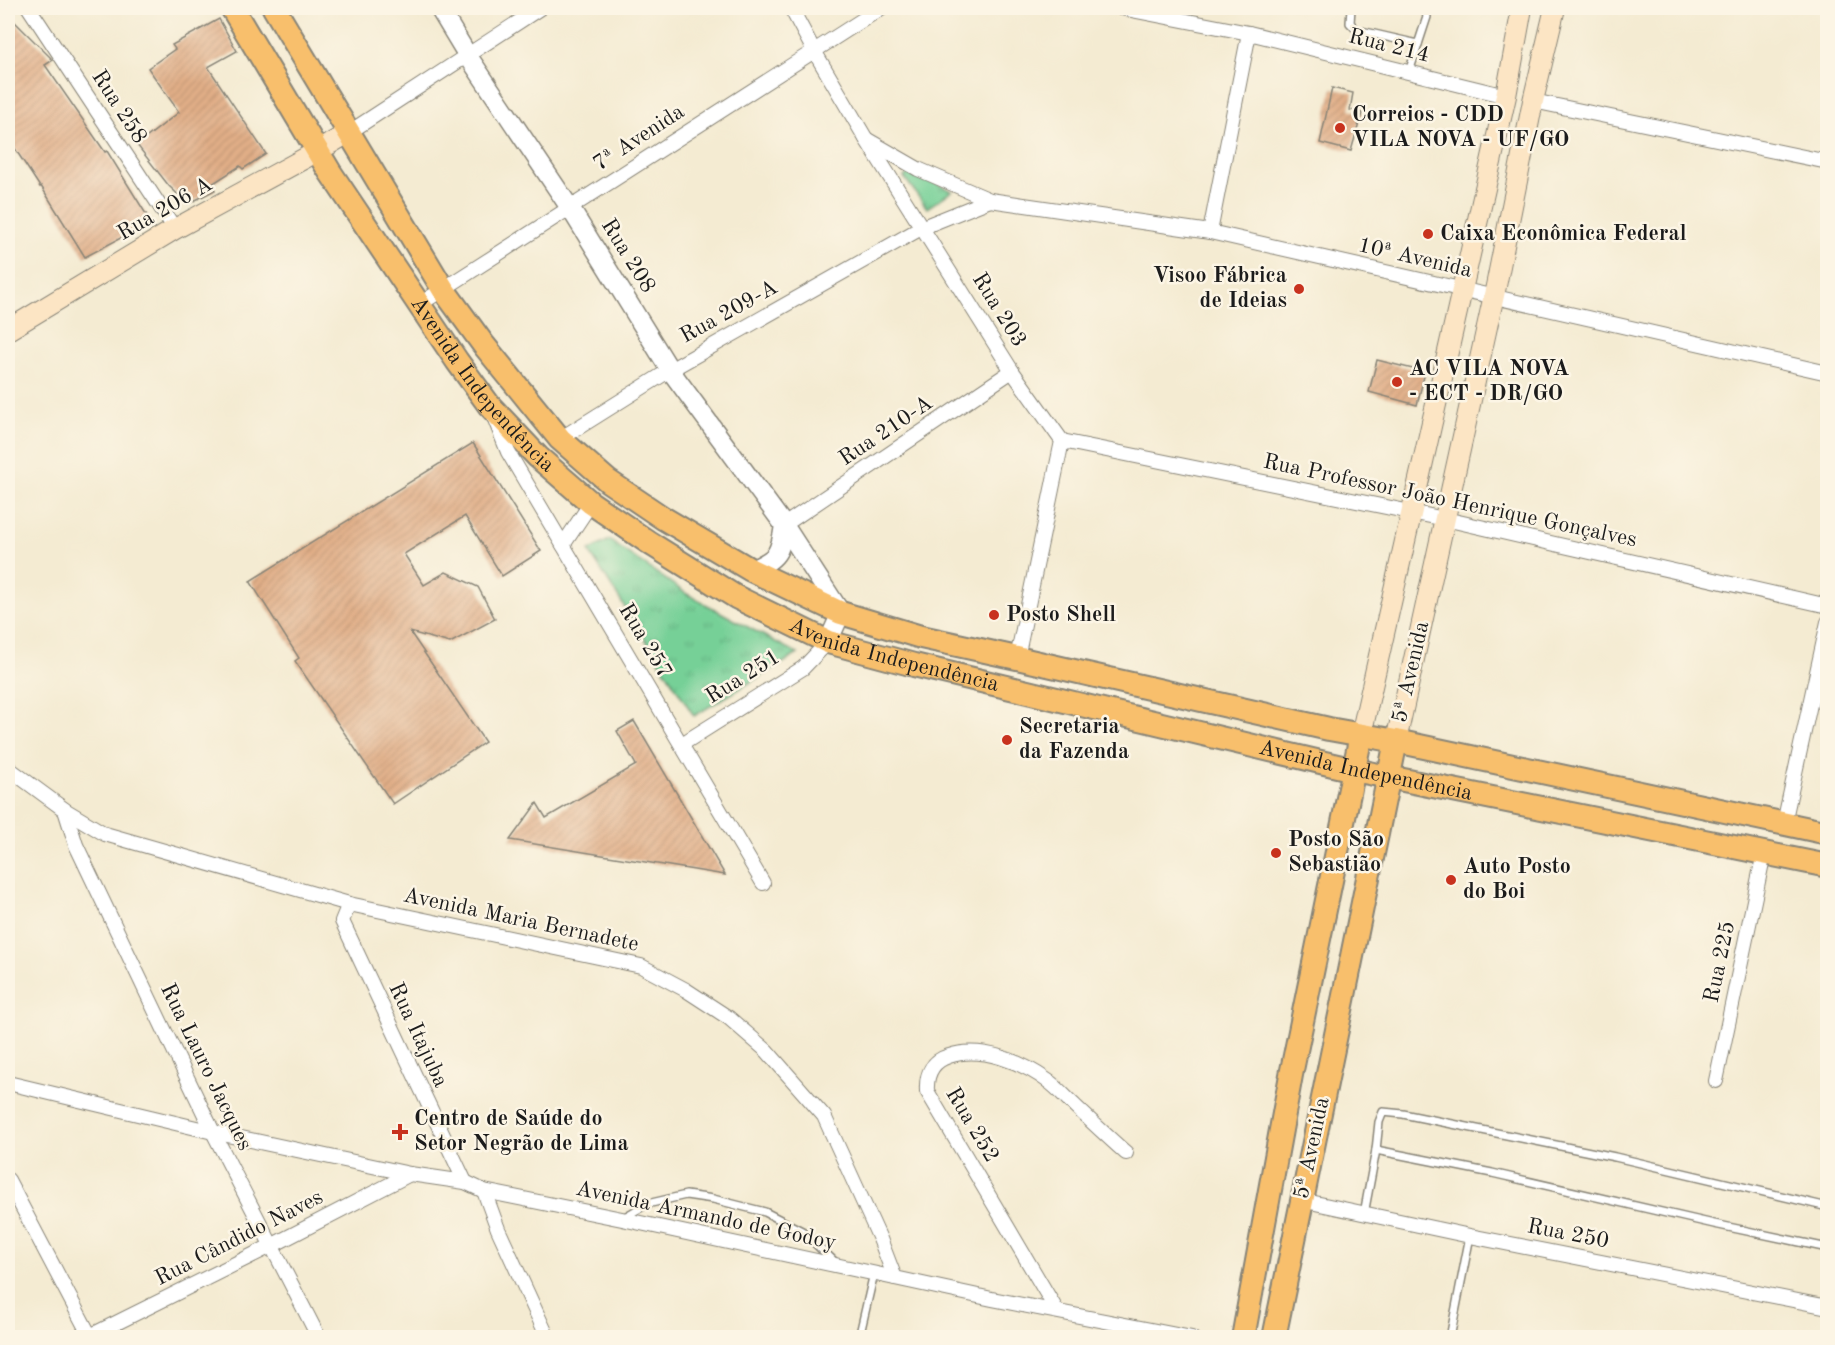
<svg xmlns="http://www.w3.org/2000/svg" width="1835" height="1345" font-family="'Old Standard TT',serif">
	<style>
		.grass { fill: url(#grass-tufts); stroke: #49765a; stroke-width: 1.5 }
		.building { fill: url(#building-hatch) }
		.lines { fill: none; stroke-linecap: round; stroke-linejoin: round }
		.service-casing { stroke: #888477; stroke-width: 10 }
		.minor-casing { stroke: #888477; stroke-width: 16 }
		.tertiary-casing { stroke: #888477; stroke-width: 21 }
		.secondary-casing { stroke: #888477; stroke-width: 22 }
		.primary-casing { stroke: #888477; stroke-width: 26 }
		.service { stroke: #fff; stroke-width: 7 }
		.minor { stroke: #fff; stroke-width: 14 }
		.tertiary { stroke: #fff; stroke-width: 18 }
		.secondary { stroke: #fce5c4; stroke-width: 20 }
		.primary { stroke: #f8bf6c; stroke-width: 22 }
		.poi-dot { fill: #c8321e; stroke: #fcf5e5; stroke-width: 2 }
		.labels { text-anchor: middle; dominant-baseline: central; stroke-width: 5; stroke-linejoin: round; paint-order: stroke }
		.street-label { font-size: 22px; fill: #1c1c1c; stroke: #fcf5e5 }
		.poi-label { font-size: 22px; font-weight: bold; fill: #1c1c1c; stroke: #fcf5e5; text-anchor: start }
	</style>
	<defs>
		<pattern id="grass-tufts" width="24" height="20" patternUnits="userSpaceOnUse" patternTransform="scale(1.5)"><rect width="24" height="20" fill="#76d097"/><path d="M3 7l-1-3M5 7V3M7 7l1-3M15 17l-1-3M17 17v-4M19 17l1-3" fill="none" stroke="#66b282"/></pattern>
		<pattern id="building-hatch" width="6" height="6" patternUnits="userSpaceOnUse" patternTransform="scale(1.5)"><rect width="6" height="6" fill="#e1ae87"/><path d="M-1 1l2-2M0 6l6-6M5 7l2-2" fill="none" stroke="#c09574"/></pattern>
	</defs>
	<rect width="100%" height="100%" fill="#fcf5e5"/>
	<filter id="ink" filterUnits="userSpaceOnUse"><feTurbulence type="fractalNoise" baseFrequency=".0167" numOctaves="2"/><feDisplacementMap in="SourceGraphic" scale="12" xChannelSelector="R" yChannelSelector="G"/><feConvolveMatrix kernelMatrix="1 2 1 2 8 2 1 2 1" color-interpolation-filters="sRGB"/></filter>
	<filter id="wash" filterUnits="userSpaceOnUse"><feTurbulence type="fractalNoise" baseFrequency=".008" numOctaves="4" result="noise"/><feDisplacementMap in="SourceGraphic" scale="24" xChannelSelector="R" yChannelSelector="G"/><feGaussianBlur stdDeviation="1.35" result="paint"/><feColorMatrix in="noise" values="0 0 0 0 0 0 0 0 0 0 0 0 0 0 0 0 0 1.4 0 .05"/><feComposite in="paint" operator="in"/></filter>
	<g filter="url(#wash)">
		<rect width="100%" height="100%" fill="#f4ebd2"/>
		<!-- grass -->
		<g class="grass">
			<polygon points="912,170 952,191 927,208 904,177"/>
			<polygon points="609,540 687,594 798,654 694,716 589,551"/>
		</g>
		<g id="blocks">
			<!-- building -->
			<g class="building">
				<polygon points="8,15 53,60 45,65 105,152 107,151 151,222 85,257 41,186 40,187 8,138"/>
				<polygon points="219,19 237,51 208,67 266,154 243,169 240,166 212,184 215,190 188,204 169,186 137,145 179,112 148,68 175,49 172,45"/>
				<polygon points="1332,88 1353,93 1350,110 1362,113 1351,151 1320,143"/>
				<polygon points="1377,360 1425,372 1417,405 1369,392"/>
				<polygon points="473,443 541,551 502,576 465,516 404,554 424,585 446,572 478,587 495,619 450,643 410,632 485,742 393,804 295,661 299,658 250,581"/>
				<polygon points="634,721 725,875 510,840 537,803 546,818 636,765 617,731"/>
			</g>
		</g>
	</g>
	<g filter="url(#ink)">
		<use href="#blocks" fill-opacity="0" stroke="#888477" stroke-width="1.5"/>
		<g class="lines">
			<!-- service casing -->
			<g class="service-casing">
				<g id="service">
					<polyline points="1351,8 1350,23 1357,30 1418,44"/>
					<polyline points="1409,72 1427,17 1425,8"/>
					<polyline points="1376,1150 1379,1122 1383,1112 1403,1114 1615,1157 1828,1207"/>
					<polyline points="1364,1214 1376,1150 1492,1173 1714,1224 1828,1248"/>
					<polyline points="623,1218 647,1204 686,1195 713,1199 765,1212 802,1231 837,1264"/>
					<polyline points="859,1338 874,1273"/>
					<polyline points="1450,1338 1470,1236"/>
				</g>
			</g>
			<!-- minor casing -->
			<g class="minor-casing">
				<g id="minor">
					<polyline points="29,8 175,229"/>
					<polyline points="791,8 813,49 866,139 1012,371 1062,441 1017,658"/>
					<polyline points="1121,8 1249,33 1506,96"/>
					<polyline points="1533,101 1828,162"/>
					<polyline points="348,133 540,8"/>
					<polyline points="866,139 918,169 990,200 1210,232 1828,373"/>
					<polyline points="1210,232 1249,33"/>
					<polyline points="420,304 881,8"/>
					<polyline points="494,417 508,452 763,883"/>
					<polyline points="560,439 670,370 923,227 990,200"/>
					<polyline points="1062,441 1445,519 1828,606"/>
					<polyline points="784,525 1012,371"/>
					<polyline points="563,545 591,503"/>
					<polyline points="682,744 803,668 828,642"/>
					<polyline points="8,768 65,810 105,834 349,904 641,966 686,990 729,1018 767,1051 824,1116 880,1239 895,1278"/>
					<polyline points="65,810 76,845 213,1132 319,1338"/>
					<polyline points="1784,823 1828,622"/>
					<polyline points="349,904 342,921 465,1182"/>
					<polyline points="1716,1081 1764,853"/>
					<polyline points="8,1083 213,1132 410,1174 465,1182 484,1191 622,1219 992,1299 1192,1338"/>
					<polyline points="8,1180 91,1338"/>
					<polyline points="484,1191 498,1229 548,1338"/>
					<polyline points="1301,1200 1470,1236 1828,1307"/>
					<path d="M 1057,1311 L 927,1091 C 926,1074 932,1061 949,1056 C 981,1045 1022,1062 1048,1081 C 1058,1088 1066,1098 1075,1106 C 1092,1122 1109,1138 1126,1153"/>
					<polyline points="86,1338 273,1245 410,1174"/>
				</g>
			</g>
			<!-- tertiary casing -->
			<g class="tertiary-casing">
				<g id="tertiary">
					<polyline points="439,8 468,56 570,208 670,370 784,525 841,613 828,642"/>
					<path d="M 751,570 C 778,558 780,554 784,525"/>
				</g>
			</g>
			<!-- secondary casing -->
			<g class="secondary-casing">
				<g id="secondary">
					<polyline points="8,330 175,229 318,151 348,133"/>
					<polyline points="1361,735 1506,96 1522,8"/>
					<polyline points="1396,741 1496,286 1533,101 1555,8"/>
				</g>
			</g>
			<!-- primary casing -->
			<g class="primary-casing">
				<g id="primary">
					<path id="s1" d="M 232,8 L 330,172 L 457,361 L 489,405 L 538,457 L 591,503 L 648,542 L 736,597 L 828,642 L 914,665 L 1354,770 L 1828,866"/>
					<polyline points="274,8 443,289 483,344 560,439 608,481 663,518 751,570 841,613 921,637 1017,658 1329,729 1396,741 1828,833"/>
					<polyline points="1243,1338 1291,1075 1361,735"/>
					<polyline points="1274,1338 1396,741"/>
				</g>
			</g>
			<!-- service -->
			<use href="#service" class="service"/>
			<!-- minor -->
			<use href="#minor" class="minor"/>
			<!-- tertiary -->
			<use href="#tertiary" class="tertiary"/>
			<!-- secondary -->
			<use href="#secondary" class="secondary"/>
			<!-- primary -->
			<use href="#primary" class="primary"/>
		</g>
	</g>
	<!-- markers -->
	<g class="poi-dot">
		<circle cx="1340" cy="128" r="6"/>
		<circle cx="1428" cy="234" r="6"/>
		<circle cx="1299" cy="289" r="6"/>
		<circle cx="1397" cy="382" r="6"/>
		<circle cx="994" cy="615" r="6"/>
		<circle cx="1007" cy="740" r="6"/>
		<circle cx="1276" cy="853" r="6"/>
		<circle cx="1451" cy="880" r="6"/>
		<path d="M397 1123h6v6h6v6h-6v6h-6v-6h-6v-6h6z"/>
	</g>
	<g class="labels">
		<!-- street labels -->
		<g class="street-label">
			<text transform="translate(1389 46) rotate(14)">Rua 214</text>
			<text transform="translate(119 107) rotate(57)">Rua 258</text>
			<text transform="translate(639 138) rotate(-33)">7ª Avenida</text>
			<text transform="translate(165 209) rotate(-30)">Rua 206 A</text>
			<text transform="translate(628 256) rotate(58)">Rua 208</text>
			<text transform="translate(1415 258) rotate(13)">10ª Avenida</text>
			<text transform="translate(999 310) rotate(58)">Rua 203</text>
			<text transform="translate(729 312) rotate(-29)">Rua 209-A</text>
			<text stroke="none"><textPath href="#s1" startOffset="453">Avenida Independência</textPath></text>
			<text transform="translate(886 431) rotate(-34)">Rua 210-A</text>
			<text transform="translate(1450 501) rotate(12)">Rua Professor João Henrique Gonçalves</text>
			<text transform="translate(645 641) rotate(59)">Rua 257</text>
			<text stroke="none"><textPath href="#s1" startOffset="957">Avenida Independência</textPath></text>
			<text transform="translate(1411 672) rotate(-77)">5ª Avenida</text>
			<text transform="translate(743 677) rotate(-32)">Rua 251</text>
			<text stroke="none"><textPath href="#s1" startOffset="1443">Avenida Independência</textPath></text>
			<text transform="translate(521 920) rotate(12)">Avenida Maria Bernadete</text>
			<text transform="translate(1720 962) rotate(-78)">Rua 225</text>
			<text transform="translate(418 1035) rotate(65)">Rua Itajuba</text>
			<text transform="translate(206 1067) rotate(64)">Rua Lauro Jacques</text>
			<text transform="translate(972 1125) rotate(59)">Rua 252</text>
			<text transform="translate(1312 1148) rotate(-78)">5ª Avenida</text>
			<text transform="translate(706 1216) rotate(12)">Avenida Armando de Godoy</text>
			<text transform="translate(1568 1234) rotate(11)">Rua 250</text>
			<text transform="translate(239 1238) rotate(-27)">Rua Cândido Naves</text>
		</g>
		<!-- poi labels -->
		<g class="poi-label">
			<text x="1352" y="115">Correios - CDD<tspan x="1352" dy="25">VILA NOVA - UF/GO</tspan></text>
			<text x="1440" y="234">Caixa Econômica Federal</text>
			<text x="1287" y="276" text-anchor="end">Visoo Fábrica<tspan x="1287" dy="25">de Ideias</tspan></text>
			<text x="1409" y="369">AC VILA NOVA<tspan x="1409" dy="25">- ECT - DR/GO</tspan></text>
			<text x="1006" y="615">Posto Shell</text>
			<text x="1019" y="727">Secretaria<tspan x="1019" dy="25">da Fazenda</tspan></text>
			<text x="1288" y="840">Posto São<tspan x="1288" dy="25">Sebastião</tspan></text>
			<text x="1463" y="867">Auto Posto<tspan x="1463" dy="25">do Boi</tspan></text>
			<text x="414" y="1119">Centro de Saúde do<tspan x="414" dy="25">Setor Negrão de Lima</tspan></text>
		</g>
	</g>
	<!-- margin -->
	<rect width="1835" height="1345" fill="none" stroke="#fcf5e5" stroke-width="30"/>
</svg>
